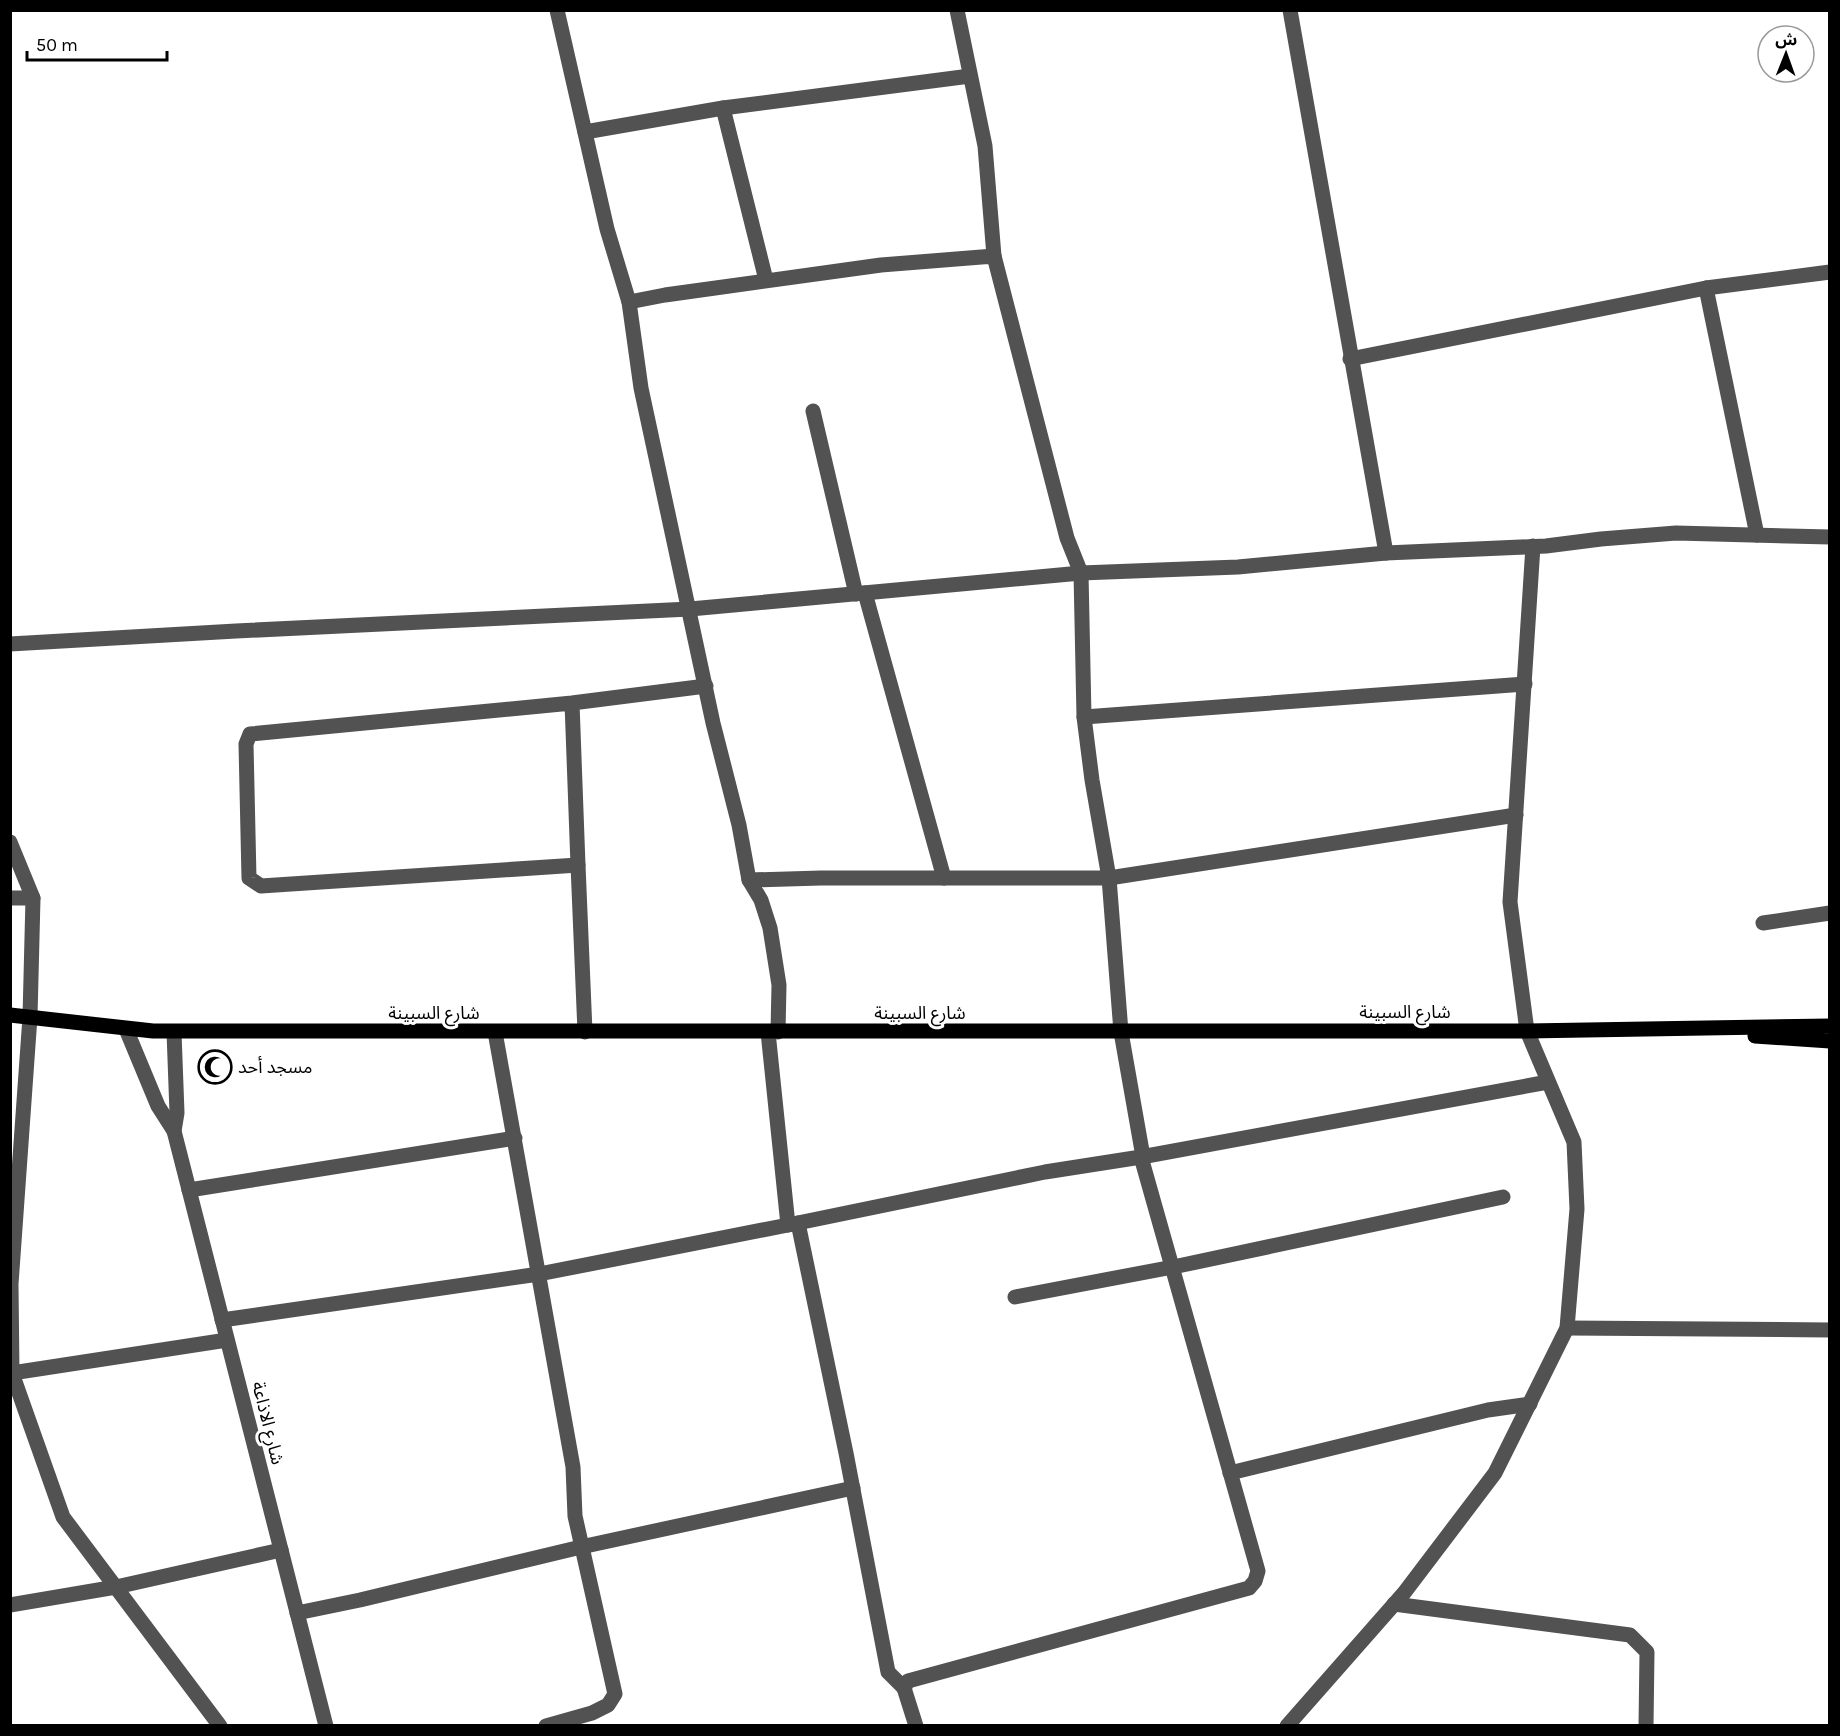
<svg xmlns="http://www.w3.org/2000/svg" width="1840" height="1736" font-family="Karla,'Noto Sans Arabic',sans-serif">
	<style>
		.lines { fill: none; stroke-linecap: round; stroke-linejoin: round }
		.minor { stroke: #525252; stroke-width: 15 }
		.major { stroke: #000; stroke-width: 15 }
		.labels { text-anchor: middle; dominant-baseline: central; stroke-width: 6; stroke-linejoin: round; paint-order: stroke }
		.street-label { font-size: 18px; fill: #000; stroke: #fff }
		.poi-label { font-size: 18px; fill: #000; stroke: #fff; text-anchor: start }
	</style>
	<rect width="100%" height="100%" fill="#fff"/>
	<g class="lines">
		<!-- minor -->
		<g class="minor">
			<polyline points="557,10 607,229 629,302 641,388 713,723 739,825 749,880 761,900 770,928 779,985 778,1032"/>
			<polyline points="957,10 985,146 994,256"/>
			<polyline points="1290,10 1386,553"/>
			<polyline points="723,108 766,280"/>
			<polyline points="585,132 723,108 970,76"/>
			<polyline points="1706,288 1757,535"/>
			<polyline points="629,302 665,295 881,265 994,256 1067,538 1081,573 1084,717 1092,780 1109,878 821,878 749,880"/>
			<polyline points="1350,359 1706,288 1830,272"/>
			<polyline points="813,411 856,594"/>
			<polyline points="865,593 944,878"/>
			<polyline points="10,644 236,631 690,609 1081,573 1238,567 1386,553 1546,546 1601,539 1676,533 1830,537"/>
			<polyline points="572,703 578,865 261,886 249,878 246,744 250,734 572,703 706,686"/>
			<polyline points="1084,717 1525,684"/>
			<polyline points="10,842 33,898 30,1017 11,1284 12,1373 63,1517 220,1726"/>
			<polyline points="578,865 585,1032"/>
			<polyline points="10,898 33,898"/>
			<polyline points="1763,923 1830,913"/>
			<polyline points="126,1029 158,1106 174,1131 326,1726"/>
			<polyline points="495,1032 573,1467 575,1516 615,1694 608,1705 592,1713 546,1726"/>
			<polyline points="768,1032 788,1225"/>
			<polyline points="174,1131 177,1113 174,1032"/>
			<polyline points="189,1190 515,1138"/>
			<polyline points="798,1223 846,1453 888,1672 904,1688"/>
			<polyline points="1015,1297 1173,1267 1503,1197"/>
			<polyline points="222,1320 539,1274 788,1225 1045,1172 1141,1157 1142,1151 1121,1032 1109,878 1516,815"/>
			<polyline points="1567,1328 1830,1330"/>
			<polyline points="12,1373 227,1340"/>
			<polyline points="1230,1473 1488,1410 1530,1404"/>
			<polyline points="1394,1604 1630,1635 1647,1652 1646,1726"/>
			<polyline points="10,1605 116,1587 281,1550"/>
			<polyline points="297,1613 360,1600 581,1547 853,1488"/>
			<polyline points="916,1726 904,1688 908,1681 1249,1588 1255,1581 1258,1571 1141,1157 1548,1082"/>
			<polyline points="1287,1726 1404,1593 1495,1473 1567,1328 1577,1209 1574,1142 1527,1031 1510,902 1533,546"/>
		</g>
		<!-- major -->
		<g class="major">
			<polyline points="10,1015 153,1031 1527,1031 1830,1026"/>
			<polyline points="1755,1036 1830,1041"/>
		</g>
	</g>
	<!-- icons -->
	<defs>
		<g id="mosque-ring" transform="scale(1.725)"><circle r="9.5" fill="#fff" stroke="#000" stroke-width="1.5"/><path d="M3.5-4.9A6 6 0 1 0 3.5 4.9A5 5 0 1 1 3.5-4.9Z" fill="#000"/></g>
	</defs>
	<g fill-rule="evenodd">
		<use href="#mosque-ring" x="215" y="1067"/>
	</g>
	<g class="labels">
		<!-- street labels -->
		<g class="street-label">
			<text x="1405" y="1012">شارع السبينة</text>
			<text x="434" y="1013">شارع السبينة</text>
			<text x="920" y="1013">شارع السبينة</text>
			<text transform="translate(268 1423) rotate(76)">شارع الاذاعة</text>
		</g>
		<!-- poi labels -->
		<g class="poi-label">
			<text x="238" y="1067">مسجد أحد</text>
		</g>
	</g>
	<!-- border -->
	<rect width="1840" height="1736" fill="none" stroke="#000000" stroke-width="24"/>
	<!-- north arrow -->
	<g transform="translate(1786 54) rotate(1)"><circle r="28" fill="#ffffff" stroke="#999999" stroke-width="1.5"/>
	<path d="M0-4.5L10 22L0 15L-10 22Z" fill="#000000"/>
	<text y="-9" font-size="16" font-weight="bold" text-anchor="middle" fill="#000000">ش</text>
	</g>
	<!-- scale -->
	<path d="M27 51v9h140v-9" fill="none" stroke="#000000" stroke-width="3"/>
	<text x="36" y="51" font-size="18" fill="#000000" stroke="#ffffff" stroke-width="4.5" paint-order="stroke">50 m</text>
</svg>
